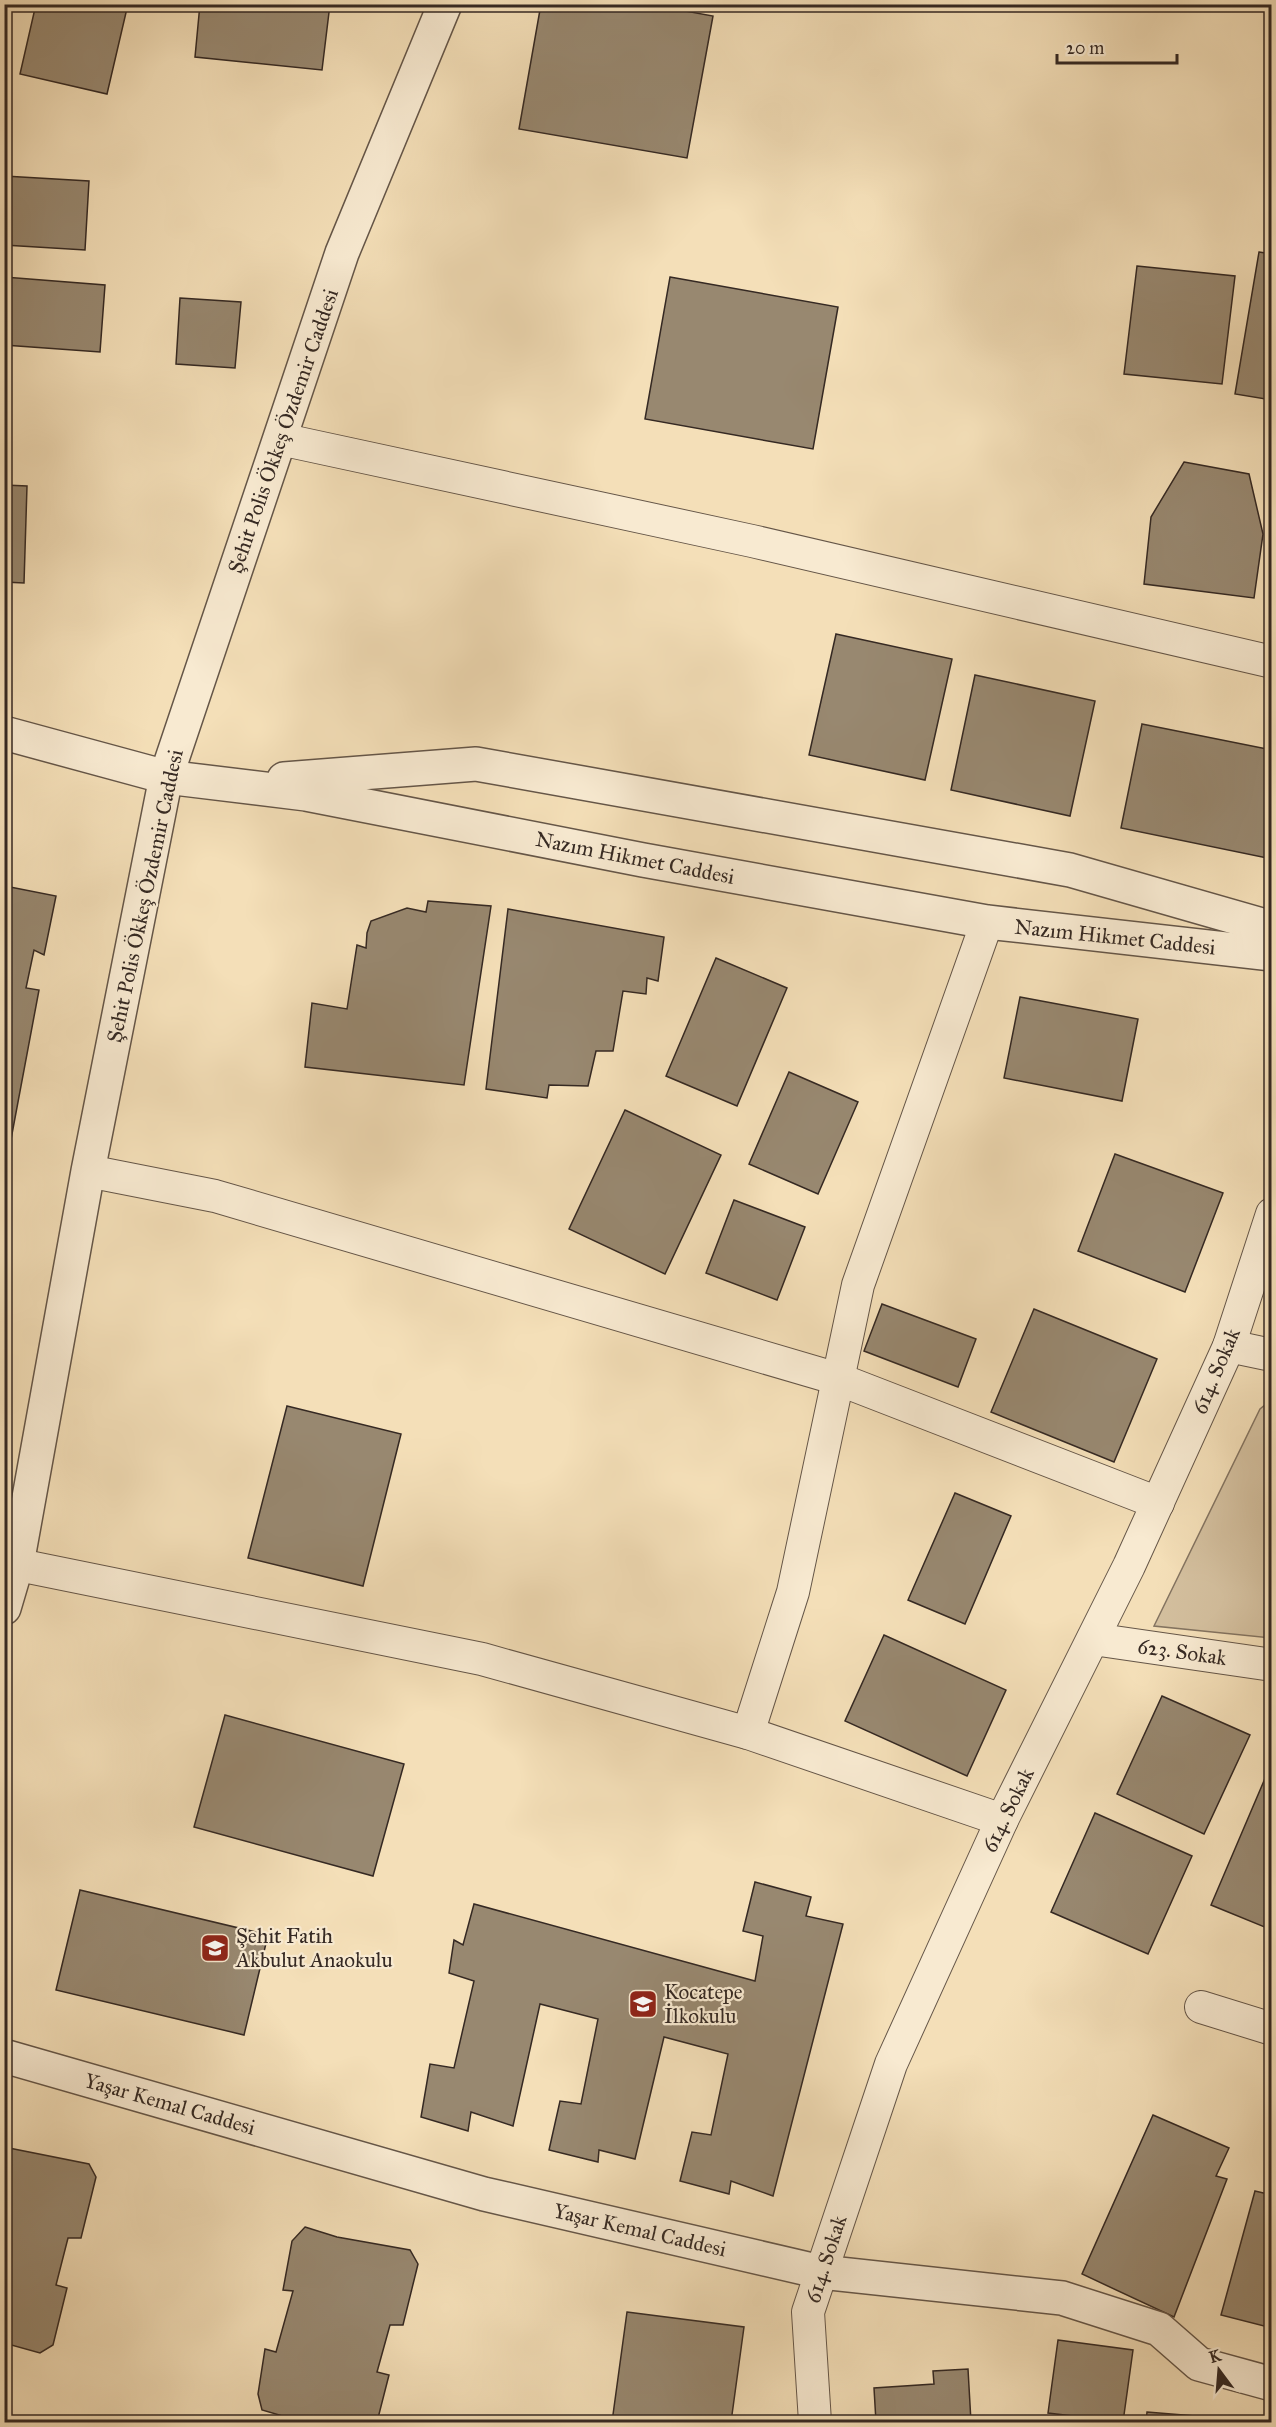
<svg xmlns="http://www.w3.org/2000/svg" width="1276" height="2427" font-family="'IM FELL Great Primer',serif">
	<style>
		.green { fill: #d4c09f; stroke: #847461; stroke-width: 1.5 }
		.building { fill: #988870; stroke: #352923; stroke-width: 1.5 }
		.lines { fill: none; stroke-linecap: round; stroke-linejoin: round }
		.minor-casing { stroke: #655648; stroke-width: 34 }
		.tertiary-casing { stroke: #655648; stroke-width: 36 }
		.minor { stroke: #f8ead1; stroke-width: 32 }
		.tertiary { stroke: #f8ead1; stroke-width: 33 }
		.labels { text-anchor: middle; dominant-baseline: central; stroke-width: 4.5; stroke-linejoin: round; paint-order: stroke }
		.street-label { font-size: 21px; fill: #352923; stroke: #f8ead1 }
		.poi-label { font-size: 21px; fill: #352923; stroke: #f8ead1; text-anchor: start }
	</style>
	<rect width="100%" height="100%" fill="#f4dfb8"/>
	<filter id="stains"><feTurbulence type="fractalNoise" baseFrequency=".00333" numOctaves="4"/><feColorMatrix values="0 0 0 0 .2 0 0 0 0 .09 0 0 0 0 .02 0 0 0 .5 -.17"/></filter>
	<radialGradient id="worn" r=".72"><stop offset=".6" stop-color="#630" stop-opacity="0"/><stop offset="1" stop-color="#630" stop-opacity=".3"/></radialGradient>
	<!-- green -->
	<polygon class="green" points="1271,1400 1271,1638 1154,1626 1260,1409"/>
	<!-- building -->
	<g class="building">
		<polygon points="36,4 128,4 107,94 20,74"/>
		<polygon points="200,4 330,4 322,70 195,57"/>
		<polygon points="541,4 647,4 713,16 687,158 519,129"/>
		<polygon points="4,176 89,181 85,250 4,245"/>
		<polygon points="1259,252 1272,254 1272,400 1235,394"/>
		<polygon points="1137,266 1235,276 1222,384 1124,374"/>
		<polygon points="4,277 105,285 100,352 4,345"/>
		<polygon points="670,277 838,307 813,449 645,419"/>
		<polygon points="180,298 241,302 235,368 176,364"/>
		<polygon points="1184,462 1249,474 1263,534 1254,598 1144,584 1151,517"/>
		<polygon points="4,485 27,486 24,583 4,582"/>
		<polygon points="836,634 952,659 925,780 809,755"/>
		<polygon points="975,675 1095,701 1070,816 951,790"/>
		<polygon points="1142,724 1272,750 1272,859 1121,828"/>
		<polygon points="5,886 56,896 44,955 34,950 26,988 39,990 6,1166"/>
		<polygon points="428,901 491,906 464,1085 305,1067 312,1003 347,1009 357,945 366,948 367,933 371,921 407,908 426,912"/>
		<polygon points="508,909 664,937 658,981 647,978 646,994 623,991 613,1051 596,1051 588,1086 549,1085 547,1098 486,1089"/>
		<polygon points="716,958 787,988 737,1106 666,1076"/>
		<polygon points="1020,997 1138,1019 1122,1101 1004,1078"/>
		<polygon points="789,1072 858,1102 818,1194 749,1164"/>
		<polygon points="625,1110 721,1155 665,1274 569,1229"/>
		<polygon points="1115,1154 1223,1193 1185,1292 1078,1251"/>
		<polygon points="734,1200 805,1227 777,1300 706,1273"/>
		<polygon points="882,1304 976,1339 958,1387 864,1351"/>
		<polygon points="1034,1309 1157,1359 1114,1462 991,1412"/>
		<polygon points="287,1406 401,1434 363,1586 248,1558"/>
		<polygon points="955,1493 1011,1516 965,1624 908,1600"/>
		<polygon points="884,1635 1006,1690 967,1776 845,1721"/>
		<polygon points="1162,1696 1250,1735 1204,1834 1117,1794"/>
		<polygon points="225,1715 404,1764 373,1876 194,1827"/>
		<polygon points="1272,1762 1272,1930 1211,1905"/>
		<polygon points="1095,1813 1192,1856 1148,1954 1051,1912"/>
		<polygon points="755,1882 811,1897 806,1916 843,1924 773,2196 731,2181 729,2194 680,2181 692,2132 711,2135 728,2054 664,2037 635,2159 599,2150 598,2162 549,2150 560,2101 581,2104 598,2019 540,2004 513,2126 471,2112 468,2131 421,2117 430,2064 454,2068 474,1981 449,1973 454,1940 463,1945 474,1904 755,1981 763,1936 743,1931"/>
		<polygon points="80,1890 268,1935 244,2035 56,1990"/>
		<polygon points="1153,2115 1229,2148 1216,2176 1227,2179 1174,2317 1082,2274"/>
		<polygon points="4,2147 89,2164 96,2177 81,2238 68,2238 56,2285 67,2288 53,2345 40,2353 4,2343"/>
		<polygon points="1255,2191 1272,2195 1272,2328 1221,2315"/>
		<polygon points="305,2227 337,2237 410,2250 418,2264 403,2325 390,2325 377,2372 389,2375 377,2422 303,2422 262,2410 258,2394 265,2349 276,2352 293,2291 283,2290 292,2241"/>
		<polygon points="627,2312 744,2327 731,2422 612,2422"/>
		<polygon points="1058,2340 1133,2350 1123,2422 1048,2413"/>
		<polygon points="968,2369 971,2422 876,2422 874,2388 934,2384 933,2371"/>
		<polygon points="1147,2412 1219,2418 1218,2422 1146,2422"/>
	</g>
	<g class="lines">
		<!-- minor casing -->
		<g class="minor-casing">
			<g id="minor">
				<polyline points="280,439 752,541 1272,662"/>
				<polyline points="88,1171 215,1196 838,1379 1158,1503"/>
				<polyline points="1229,1346 1272,1355"/>
				<polyline points="4,1562 482,1659 748,1733 1002,1820"/>
				<polyline points="1093,1639 1272,1665"/>
				<polyline points="748,1733 793,1592 858,1285 987,922"/>
				<polyline points="1201,2007 1272,2029"/>
				<polyline points="815,2422 808,2312 891,2064 1002,1820 1129,1566 1229,1346 1272,1214"/>
			</g>
		</g>
		<!-- tertiary casing -->
		<g class="tertiary-casing">
			<g id="tertiary">
				<polyline points="4,733 166,777 306,794 643,860 987,922 1272,954"/>
				<polyline points="284,779 476,764 1070,870 1272,928"/>
				<polyline points="4,1608 17,1564 88,1171 166,777 342,253 445,4"/>
				<polyline points="4,2056 484,2194 821,2272 1062,2298 1159,2329 1199,2364 1272,2384"/>
			</g>
		</g>
		<!-- minor -->
		<use href="#minor" class="minor"/>
		<!-- tertiary -->
		<use href="#tertiary" class="tertiary"/>
	</g>
	<!-- icons -->
	<defs>
		<g id="school-square" transform="scale(1.5)"><rect x="-9" y="-9" width="18" height="18" rx="4" fill="#8f2418" stroke="#f8ead1"/><path d="M0-5L7-2L0 1L-7-2ZM-4 1L0 2.5L4 1V4Q0 6-4 4Z" fill="#fff"/></g>
	</defs>
	<g fill-rule="evenodd">
		<use href="#school-square" x="215" y="1948"/>
		<use href="#school-square" x="643" y="2004"/>
	</g>
	<g class="labels">
		<!-- street labels -->
		<g class="street-label">
			<text transform="translate(283 431) rotate(-71)">Şehit Polis Ökkeş Özdemir Caddesi</text>
			<text transform="translate(635 858) rotate(11)">Nazım Hikmet Caddesi</text>
			<text transform="translate(145 896) rotate(-78)">Şehit Polis Ökkeş Özdemir Caddesi</text>
			<text transform="translate(1115 937) rotate(6)">Nazım Hikmet Caddesi</text>
			<text transform="translate(1216 1371) rotate(-67)">614. Sokak</text>
			<text transform="translate(1182 1652) rotate(8)">623. Sokak</text>
			<text transform="translate(1008 1810) rotate(-64)">614. Sokak</text>
			<text transform="translate(170 2104) rotate(16)">Yaşar Kemal Caddesi</text>
			<text transform="translate(640 2230) rotate(13)">Yaşar Kemal Caddesi</text>
			<text transform="translate(826 2259) rotate(-72)">614. Sokak</text>
		</g>
		<!-- poi labels -->
		<g class="poi-label">
			<text x="236" y="1936">Şehit Fatih<tspan x="236" dy="24">Akbulut Anaokulu</tspan></text>
			<text x="664" y="1992">Kocatepe<tspan x="664" dy="24">İlkokulu</tspan></text>
		</g>
	</g>
	<!-- margin -->
	<rect width="1276" height="2427" fill="none" stroke="#f4dfb8" stroke-width="24"/>
	<rect x="6" y="6" width="1264" height="2415" fill="none" stroke="#352923" stroke-width="3"/>
	<rect x="12" y="12" width="1252" height="2403" fill="none" stroke="#352923" stroke-width="1.5"/>
	<!-- north arrow -->
	<g transform="translate(1219 2370) rotate(344)" stroke="#f8ead1" stroke-width="4.5" paint-order="stroke">
	<path d="M0-4.5L10 22L0 15L-10 22Z" fill="#352923"/>
	<text y="-9" font-size="16" font-weight="bold" text-anchor="middle" fill="#352923">K</text>
	</g>
	<!-- scale -->
	<path d="M1057 54v9h120v-9" fill="none" stroke="#352923" stroke-width="3"/>
	<text x="1066" y="54" font-size="18" fill="#352923" stroke="#f8ead1" stroke-width="4.5" paint-order="stroke">20 m</text>
	<rect width="100%" height="100%" filter="url(#stains)"/>
	<rect width="100%" height="100%" fill="url(#worn)"/>
</svg>
